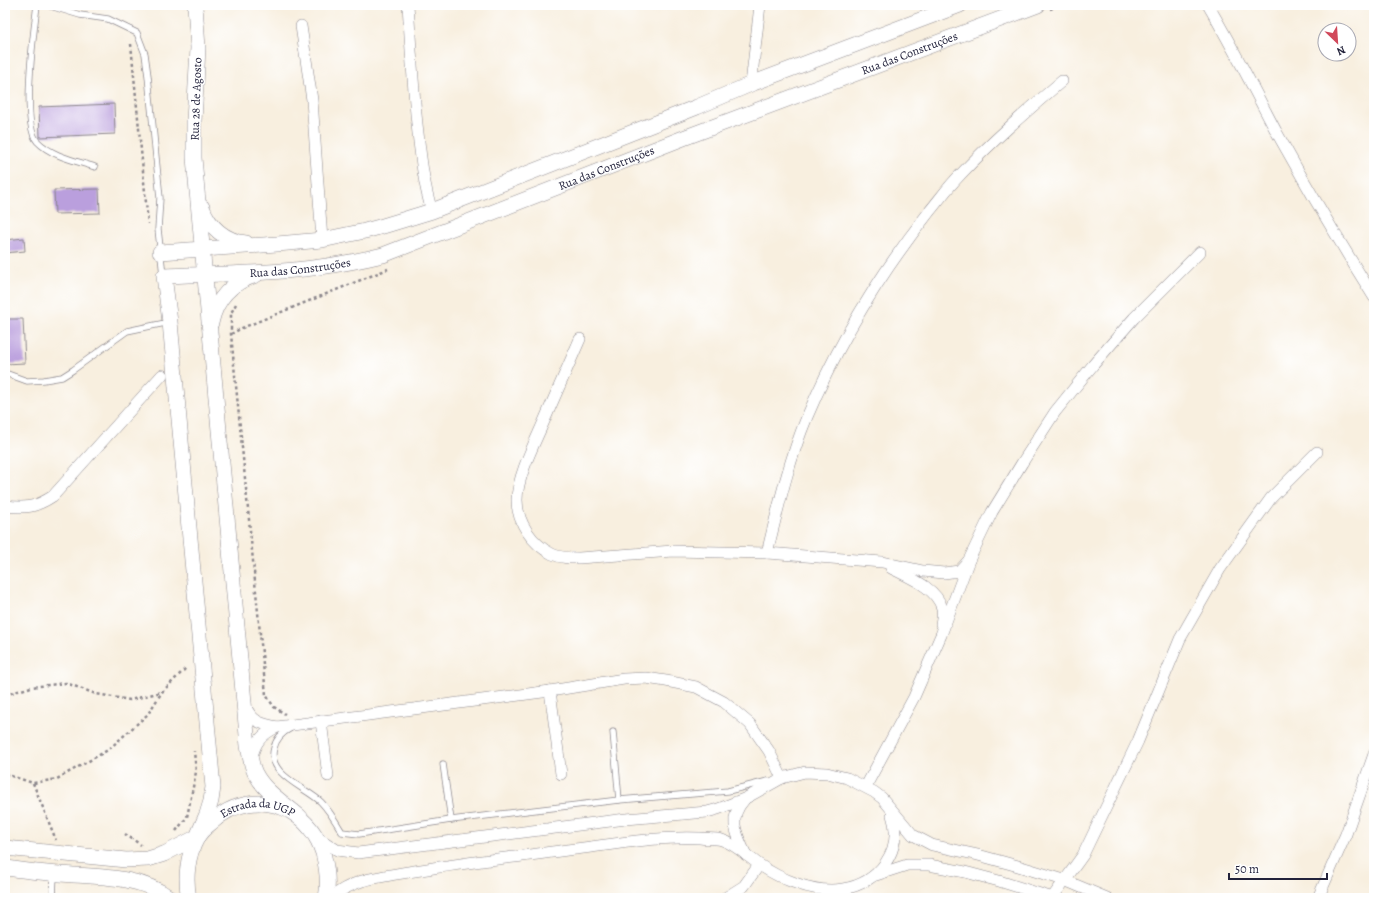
<svg xmlns="http://www.w3.org/2000/svg" width="1379" height="903" font-family="Alegreya,serif">
	<style>
		.building { fill: #ba9fdd }
		.lines { fill: none; stroke-linecap: round; stroke-linejoin: round }
		.lane-casing { stroke: #8d888d; stroke-width: 7 }
		.street-casing { stroke: #8d888d; stroke-width: 12 }
		.secondary-casing { stroke: #8d888d; stroke-width: 16 }
		.path { stroke: #8d888d; stroke-width: 2.5; stroke-dasharray: 3 3; stroke-linecap: butt }
		.lane { stroke: #fff; stroke-width: 5.5 }
		.street { stroke: #fff; stroke-width: 11 }
		.secondary { stroke: #fff; stroke-width: 15 }
		.labels { text-anchor: middle; dominant-baseline: central; stroke-width: 3; stroke-linejoin: round; paint-order: stroke }
		.street-label { font-size: 12px; fill: #22223b; stroke: #fff }
	</style>
	<rect width="100%" height="100%" fill="#fff"/>
	<filter id="ink" filterUnits="userSpaceOnUse"><feTurbulence type="fractalNoise" baseFrequency=".025" numOctaves="2"/><feDisplacementMap in="SourceGraphic" scale="8" xChannelSelector="R" yChannelSelector="G"/><feConvolveMatrix kernelMatrix="1 2 1 2 8 2 1 2 1" color-interpolation-filters="sRGB"/></filter>
	<filter id="wash" filterUnits="userSpaceOnUse"><feTurbulence type="fractalNoise" baseFrequency=".012" numOctaves="4" result="noise"/><feDisplacementMap in="SourceGraphic" scale="16" xChannelSelector="R" yChannelSelector="G"/><feGaussianBlur stdDeviation="0.9" result="paint"/><feColorMatrix in="noise" values="0 0 0 0 0 0 0 0 0 0 0 0 0 0 0 0 0 1.4 0 .05"/><feComposite in="paint" operator="in"/></filter>
	<g filter="url(#wash)">
		<rect width="100%" height="100%" fill="#f8efdf"/>
		<g id="blocks">
			<!-- building -->
			<g class="building">
				<polygon points="114,104 115,134 40,137 39,107"/>
				<polygon points="99,189 100,213 55,214 54,190"/>
				<polygon points="24,238 25,251 5,253 5,240"/>
				<polygon points="5,319 23,319 25,363 5,364"/>
			</g>
		</g>
	</g>
	<g filter="url(#ink)">
		<use href="#blocks" fill-opacity="0" stroke="#8d888d" stroke-width="1"/>
		<g class="lines">
			<!-- lane casing -->
			<g class="lane-casing">
				<g id="lane">
					<path d="M 37,5 C 34,30 21,123 37,141 C 51,156 76,161 95,167"/>
					<polyline points="47,5 80,15 108,19 137,33 145,54 148,76 160,198 158,229 163,275"/>
					<polyline points="5,373 27,381 44,380 62,377 73,370 127,331 170,322"/>
					<path d="M 291,728 C 283,732 276,739 274,748 C 266,774 305,787 321,802 C 329,810 336,822 342,832 L 359,834 L 451,820 L 619,800 L 728,791 L 768,781"/>
					<polyline points="613,732 619,800"/>
					<polyline points="443,764 451,820"/>
					<polyline points="53,898 54,874"/>
				</g>
			</g>
			<!-- street casing -->
			<g class="street-casing">
				<g id="street">
					<path d="M 408,5 C 411,48 413,90 418,133 C 421,159 424,186 432,211"/>
					<path d="M 1208,5 C 1233,47 1254,90 1277,133 C 1308,189 1340,243 1374,297"/>
					<polyline points="301,26 312,100 322,240"/>
					<polyline points="751,84 760,5"/>
					<path d="M 580,339 C 567,369 554,398 541,428 C 532,448 517,479 517,500 C 517,522 532,544 552,554 C 560,558 570,558 579,558 L 673,551 L 767,553 L 882,562 L 923,571 L 944,573 L 959,571 L 969,560"/>
					<path d="M 5,506 C 26,508 35,508 53,496 L 162,375"/>
					<path d="M 767,553 C 778,508 789,460 807,417 C 838,343 880,274 929,212 C 939,200 949,186 960,175 C 992,141 1027,111 1062,81"/>
					<path d="M 891,568 C 908,577 936,587 942,608 C 943,613 942,619 941,624"/>
					<polyline points="550,691 561,774"/>
					<path d="M 245,705 C 252,722 261,724 277,727 L 550,691 L 624,679 L 646,678 L 666,681 L 696,687 L 724,702 L 750,724 L 769,751 L 782,778"/>
					<polyline points="321,721 328,776"/>
					<path d="M 251,760 C 255,742 261,735 277,727"/>
					<polyline points="866,786 914,697 941,635 969,560 992,512 1022,463 1055,412 1093,365 1134,318 1200,252"/>
					<path d="M 744,800 C 727,819 737,835 746,855"/>
					<polyline points="317,837 337,850 358,853 626,819 707,812 718,809 746,798 782,778 805,772 827,773 847,778 874,792 882,798 913,835 932,845 978,855 1018,866 1064,880 1107,898"/>
					<polyline points="876,875 907,865 929,865 965,872 999,881 1053,898"/>
					<path d="M 331,898 C 340,890 350,885 362,881 C 381,876 401,873 421,870 C 469,862 518,857 567,850 C 611,845 656,836 700,838 C 707,839 716,838 722,840 C 735,844 746,855 757,863 C 779,879 815,894 843,889 C 879,883 904,850 892,815"/>
					<polyline points="725,898 744,886 759,865"/>
					<polyline points="1052,898 1083,855 1138,741 1180,639 1220,569 1271,498 1317,452"/>
					<polyline points="1318,898 1346,834 1374,754"/>
				</g>
			</g>
			<!-- secondary casing -->
			<g class="secondary-casing">
				<g id="secondary">
					<path d="M 195,5 L 198,48 L 194,121 L 194,158 L 248,746 C 250,755 251,765 255,773 C 265,792 284,803 300,817"/>
					<path d="M 202,207 C 209,227 225,241 246,243"/>
					<polyline points="160,252 277,244 322,240 365,231 383,226 432,211 697,107 751,84 960,5"/>
					<path d="M 211,323 C 216,299 232,282 256,275"/>
					<path id="s1" d="M 5,848 L 126,860 L 148,859 L 164,854 L 197,837 L 207,814 L 211,801 L 213,787 L 170,322 L 164,276 C 216,274 269,274 320,267 C 342,264 362,260 383,255 L 686,137 L 1038,5"/>
					<path d="M 5,868 C 23,870 42,873 60,874 C 97,877 139,875 170,898"/>
					<path id="s2" d="M 189,898 C 185,879 187,856 197,838 C 200,832 206,827 211,823 C 233,802 263,797 290,811 C 307,821 317,834 323,853 C 327,868 329,883 326,898"/>
				</g>
			</g>
			<!-- path -->
			<g class="path">
				<polyline points="1050,9 1060,5"/>
				<polyline points="131,44 148,224"/>
				<polyline points="236,304 231,313 231,334 266,695 274,707 285,714"/>
				<polyline points="231,334 242,328 388,269"/>
				<polyline points="5,695 31,687 66,683 96,694 130,700 161,692"/>
				<polyline points="5,774 33,783 57,779 108,750 148,714 162,692 187,667"/>
				<polyline points="33,783 56,840"/>
				<polyline points="176,831 187,817 196,772 194,751"/>
				<polyline points="125,834 141,845"/>
			</g>
			<!-- lane -->
			<use href="#lane" class="lane"/>
			<!-- street -->
			<use href="#street" class="street"/>
			<!-- secondary -->
			<use href="#secondary" class="secondary"/>
		</g>
	</g>
	<g class="labels">
		<!-- street labels -->
		<g class="street-label">
			<text stroke="none"><textPath href="#s1" startOffset="1548">Rua das Construções</textPath></text>
			<text transform="translate(196 99) rotate(-88)">Rua 28 de Agosto</text>
			<text stroke="none"><textPath href="#s1" startOffset="1224">Rua das Construções</textPath></text>
			<text stroke="none"><textPath href="#s1" startOffset="900">Rua das Construções</textPath></text>
			<text stroke="none"><textPath href="#s2" startOffset="134">Estrada da UGP</textPath></text>
		</g>
	</g>
	<!-- margin -->
	<rect width="1379" height="903" fill="none" stroke="#fff" stroke-width="20"/>
	<!-- north arrow -->
	<g transform="translate(1337 42) rotate(155)"><circle r="19" fill="#ffffff" stroke="#a7a7b1"/>
	<path d="M0-3L7 15L0 10L-7 15Z" fill="#d1495b"/>
	<text y="-6" font-size="11" font-weight="bold" text-anchor="middle" fill="#22223b">N</text>
	</g>
	<!-- scale -->
	<path d="M1229 873v6h98v-6" fill="none" stroke="#22223b" stroke-width="2"/>
	<text x="1235" y="873" font-size="12" fill="#22223b" stroke="#ffffff" stroke-width="3" paint-order="stroke">50 m</text>
</svg>
